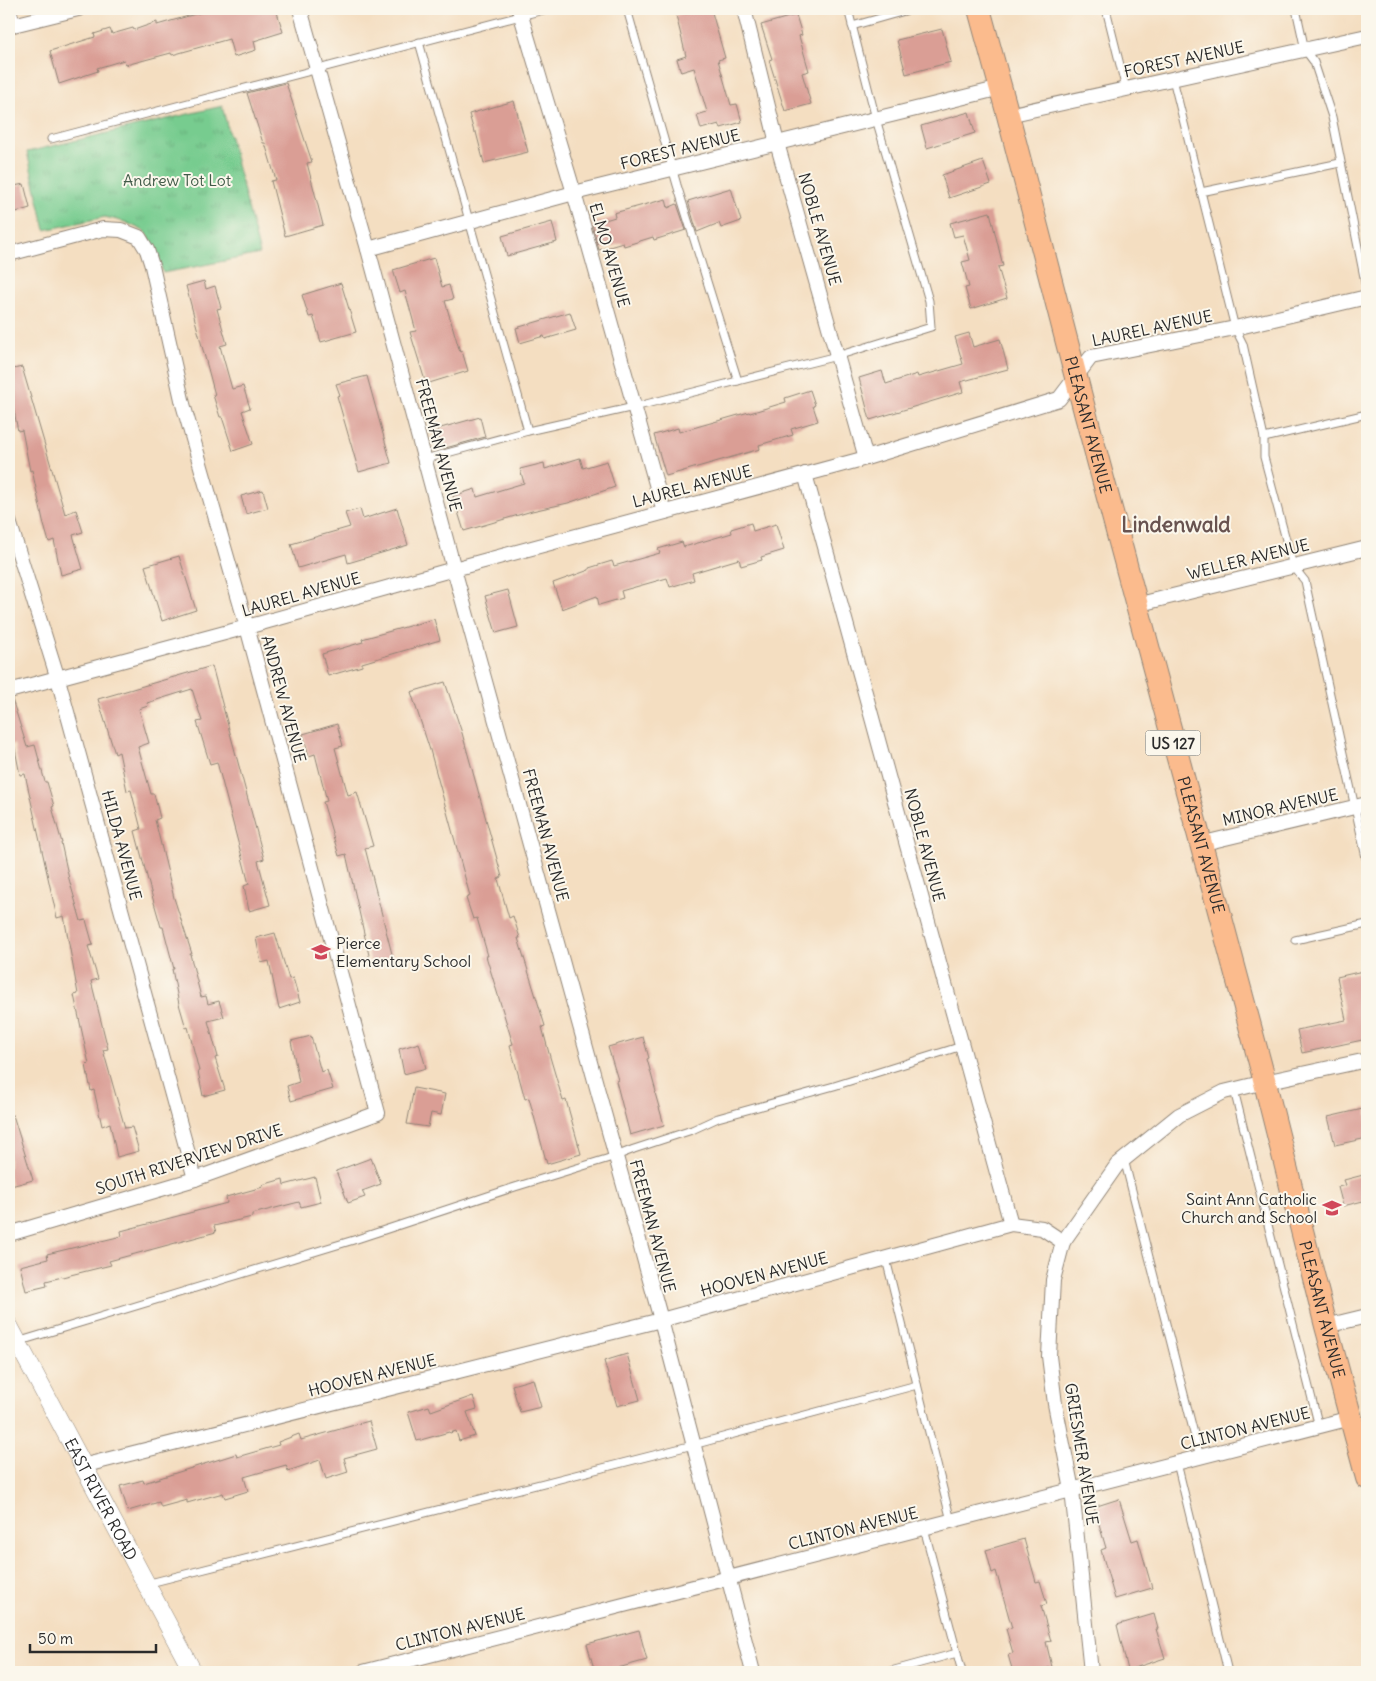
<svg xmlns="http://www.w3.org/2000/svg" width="1376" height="1681" font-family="Delius,sans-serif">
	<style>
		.grass { fill: url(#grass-tufts); stroke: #517c5d }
		.building { fill: #da9e95 }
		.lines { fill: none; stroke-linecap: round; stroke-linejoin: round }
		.service-casing { stroke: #908476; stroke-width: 9 }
		.minor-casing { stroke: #908476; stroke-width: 16 }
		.tertiary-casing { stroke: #908476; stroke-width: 19 }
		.primary-casing { stroke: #908476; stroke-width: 24 }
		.service { stroke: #fff; stroke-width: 7 }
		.minor { stroke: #fff; stroke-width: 14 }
		.tertiary { stroke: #fff; stroke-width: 18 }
		.primary { stroke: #fbbb8d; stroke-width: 22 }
		.labels { text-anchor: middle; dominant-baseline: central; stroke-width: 4; stroke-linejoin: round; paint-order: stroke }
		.shield { fill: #fbf7ec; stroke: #696865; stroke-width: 1 }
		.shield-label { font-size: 15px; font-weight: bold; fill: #2b2b2b }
		.street-label { font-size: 16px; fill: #2b2b2b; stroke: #fbf7ec }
		.park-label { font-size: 16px; fill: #425b49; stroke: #fbf7ec }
		.poi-label { font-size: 16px; fill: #2b2b2b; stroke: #fbf7ec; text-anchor: start }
		.district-label { font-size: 21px; font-weight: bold; fill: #685350; stroke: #fbf7ec }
	</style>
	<defs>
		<pattern id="grass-tufts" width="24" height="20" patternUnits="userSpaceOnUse" patternTransform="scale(1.25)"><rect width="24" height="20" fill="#77cc8f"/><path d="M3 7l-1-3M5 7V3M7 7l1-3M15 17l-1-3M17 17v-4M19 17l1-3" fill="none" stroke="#67af7c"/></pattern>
	</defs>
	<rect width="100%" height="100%" fill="#fbf7ec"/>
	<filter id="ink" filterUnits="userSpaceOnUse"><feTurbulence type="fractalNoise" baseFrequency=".02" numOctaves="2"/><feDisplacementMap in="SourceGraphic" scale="10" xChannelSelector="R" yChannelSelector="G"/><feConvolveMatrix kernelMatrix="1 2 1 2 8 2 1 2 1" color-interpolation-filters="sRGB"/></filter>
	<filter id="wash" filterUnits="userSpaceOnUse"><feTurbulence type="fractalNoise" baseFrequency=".0096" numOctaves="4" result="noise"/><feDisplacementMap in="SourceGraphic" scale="20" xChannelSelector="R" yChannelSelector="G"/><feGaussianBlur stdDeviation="1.12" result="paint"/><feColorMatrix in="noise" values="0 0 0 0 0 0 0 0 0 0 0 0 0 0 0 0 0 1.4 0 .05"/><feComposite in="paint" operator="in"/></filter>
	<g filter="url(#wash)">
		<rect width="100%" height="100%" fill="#f4dec1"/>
		<!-- grass -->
		<polygon class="grass" points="222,106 260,254 163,273 156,248 144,231 125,222 105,217 45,230 27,152"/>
		<g id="blocks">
			<!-- building -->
			<g class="building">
				<polygon points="213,9 276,9 283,32 254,41 256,50 234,57 229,39 172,55 171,53 126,65 124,60 97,68 98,71 59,84 50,51 95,37 94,34 110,29 112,34 133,28 134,30 157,22 157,25"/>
				<polygon points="698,9 711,9 725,58 718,60 731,105 737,104 742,122 721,128 719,124 701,129 697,115 707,112 694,68 681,72 677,59 686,56 676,15"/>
				<polygon points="796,15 802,35 799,36 809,71 802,73 811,104 785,111 769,60 772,59 761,25"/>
				<polygon points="942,29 951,62 906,74 897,40"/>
				<polygon points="286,83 312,162 307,163 323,225 285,236 271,181 276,180 265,143 263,143 247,93"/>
				<polygon points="514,101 528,152 484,163 476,132 474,132 469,114"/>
				<polygon points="969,112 975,133 927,148 921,126"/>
				<polygon points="983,161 991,184 949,198 942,175"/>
				<polygon points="24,184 30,208 9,214 9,187"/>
				<polygon points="731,188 741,221 721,228 719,223 697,232 688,201"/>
				<polygon points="666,199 668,208 677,204 686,230 654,240 653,237 624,246 623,243 599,250 592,224 615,217 614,213"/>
				<polygon points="990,212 1003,266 998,267 1007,298 971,309 965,288 969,287 962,262 970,260 963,235 954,237 950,223"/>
				<polygon points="552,222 557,242 507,256 502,236"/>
				<polygon points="434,258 442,287 449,285 453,299 445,301 460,352 462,351 468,371 426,384 410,332 416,331 405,291 400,293 393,270"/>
				<polygon points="204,281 206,289 215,286 221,308 217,309 227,344 220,346 232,389 243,386 250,408 242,411 253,444 233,451 222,417 220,417 213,395 215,395 186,286"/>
				<polygon points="341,283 356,332 321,342 313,316 309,317 302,295"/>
				<polygon points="570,312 576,330 545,339 544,336 520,343 516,328"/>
				<polygon points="969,333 973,347 1000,339 1008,369 960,382 963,392 870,420 859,378 882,371 886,384 917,374 918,377 963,364 955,337"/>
				<polygon points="22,367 65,514 76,510 83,532 73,535 83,569 61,575 54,540 49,542 44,525 32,470 30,471 22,430 18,431 11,396 9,397 9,370"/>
				<polygon points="367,376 391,463 359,472 337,396 340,395 336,384"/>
				<polygon points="810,390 815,405 813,406 818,421 791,429 793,435 759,445 760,449 666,476 654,435 678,428 679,432 749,412 750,413 786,402 785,398"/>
				<polygon points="480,417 485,437 442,449 437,429"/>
				<polygon points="580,458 583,468 607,461 615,487 568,503 532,511 464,531 453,496 475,489 477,497 524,483 520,469 544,463 545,469"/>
				<polygon points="263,490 268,508 246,514 241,496"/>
				<polygon points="397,508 408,545 348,563 346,554 298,568 291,544 350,527 345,513 360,509 363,519"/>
				<polygon points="751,523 753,531 776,524 784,550 761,557 762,560 741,566 739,559 692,573 694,580 670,587 667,578 621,591 623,598 599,605 597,596 562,609 553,583 589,570 589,568 612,561 614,566 660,553 658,549 682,542 684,547 732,533 731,529"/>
				<polygon points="179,556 196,610 162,621 145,566"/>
				<polygon points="508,590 518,627 496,633 485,596"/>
				<polygon points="434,619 440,640 362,663 362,666 328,676 322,654 363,642 362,639"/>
				<polygon points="212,666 264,859 258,861 270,905 249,911 244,886 249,884 234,827 217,762 210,764 197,722 202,721 192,689 147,703 148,706 139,709 149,743 138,747 151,794 154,794 160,818 155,820 174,898 192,954 190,954 201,997 206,996 208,1004 219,1001 224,1017 208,1021 218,1057 215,1058 225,1090 203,1096 198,1071 199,1071 188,1027 186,1028 179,1004 172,969 174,969 163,927 161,927 151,892 135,831 141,829 131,790 127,791 119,752 115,754 98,699"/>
				<polygon points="445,682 462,733 502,877 498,879 509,918 513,916 520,938 518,938 545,1026 542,1027 550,1057 563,1101 566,1100 581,1154 547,1164 529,1098 525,1099 519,1077 510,1045 513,1044 486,956 488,956 477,918 473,919 466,898 470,896 430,750 411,692"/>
				<polygon points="12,699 27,747 35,745 45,782 47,782 54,806 52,807 62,843 61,843 69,879 81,921 86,920 93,945 88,946 98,979 91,981 108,1049 103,1050 125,1128 132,1127 139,1151 117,1157 110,1123 102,1126 94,1090 91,1091 86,1065 89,1064 74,995 78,994 64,916 57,918 25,774 20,775 14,744 9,746 9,700"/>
				<polygon points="337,724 343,746 335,748 348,795 357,792 373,846 365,848 393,958 371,964 346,854 339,856 323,802 327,801 315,754 309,756 303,734"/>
				<polygon points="275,933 289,979 293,978 300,1002 279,1009 269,961 261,963 256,938"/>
				<polygon points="1367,970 1367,1039 1302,1053 1297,1030 1346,1020 1337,977"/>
				<polygon points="311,1036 321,1072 327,1070 333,1089 291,1101 287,1086 299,1082 291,1041"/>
				<polygon points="643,1037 649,1058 647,1059 656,1092 655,1093 664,1125 630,1135 616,1081 618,1080 608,1047"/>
				<polygon points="419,1043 426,1068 404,1074 399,1049"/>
				<polygon points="414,1088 445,1094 441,1115 431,1113 428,1127 407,1124"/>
				<polygon points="1367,1108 1367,1138 1335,1145 1328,1117"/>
				<polygon points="13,1115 33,1180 11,1186 9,1174 9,1116"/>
				<polygon points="371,1158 381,1184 362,1191 365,1197 348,1203 336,1171"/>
				<polygon points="1367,1174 1367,1200 1343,1206 1338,1187 1346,1185 1344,1180"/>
				<polygon points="315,1177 321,1202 301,1207 299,1202 252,1214 252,1217 214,1226 216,1232 109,1261 111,1265 46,1281 47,1286 26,1291 20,1266 48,1259 47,1254 122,1236 121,1231 227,1203 226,1197 263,1187 262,1185 283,1179 284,1185"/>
				<polygon points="627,1354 640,1400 617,1406 604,1361"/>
				<polygon points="533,1379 541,1407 520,1412 512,1385"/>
				<polygon points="473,1396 477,1409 467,1412 475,1436 459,1441 456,1431 450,1433 449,1432 417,1441 408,1412 429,1406 431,1411"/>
				<polygon points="369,1421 377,1449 344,1458 348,1472 326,1479 320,1460 288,1471 286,1465 244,1477 248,1491 225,1498 223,1493 187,1503 187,1500 161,1507 159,1502 128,1511 120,1486 143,1480 144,1483 236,1454 237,1457 279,1445 278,1442 299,1434 301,1440"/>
				<polygon points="1119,1499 1132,1541 1138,1539 1152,1588 1115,1599 1101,1550 1106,1548 1094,1507"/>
				<polygon points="1024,1539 1036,1582 1040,1581 1047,1604 1041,1606 1051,1641 1046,1642 1052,1667 1033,1672 1013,1672 1008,1655 1013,1653 1006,1629 1012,1628 996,1571 992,1573 986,1550"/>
				<polygon points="1154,1614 1158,1629 1156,1629 1165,1658 1128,1670 1117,1625"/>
				<polygon points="639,1630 647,1660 618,1668 619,1670 611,1672 595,1672 587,1644"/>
			</g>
		</g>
	</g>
	<g filter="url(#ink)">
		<use href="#blocks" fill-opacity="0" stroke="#908476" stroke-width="1"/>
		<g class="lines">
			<!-- service casing -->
			<g class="service-casing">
				<g id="service">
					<polyline points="627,9 677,185 738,381"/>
					<polyline points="1106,9 1126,89"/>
					<polyline points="1296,9 1305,50 1314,62 1332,117 1367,292"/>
					<polyline points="852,26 912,9"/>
					<polyline points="419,42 528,431"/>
					<polyline points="1173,79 1235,328 1243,344 1264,438 1264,457 1293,566 1305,581 1367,862"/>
					<polyline points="51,139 547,9"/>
					<polyline points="1201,192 1340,163"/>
					<polyline points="1264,438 1367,414"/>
					<polyline points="425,459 528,431 634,407 837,356 931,327 929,301 876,119 848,9"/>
					<polyline points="1295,940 1367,924"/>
					<polyline points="1234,1090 1319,1427"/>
					<polyline points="1124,1159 1200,1457"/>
					<polyline points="886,1259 951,1521"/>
					<polyline points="17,1342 357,1239 515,1187 616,1156 634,1149 692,1130 718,1118 834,1086 962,1046"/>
					<polyline points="1177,1463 1228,1672"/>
					<polyline points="924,1528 962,1672"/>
					<polyline points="146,1584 693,1445 917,1385"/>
					<polyline points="887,1672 957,1653"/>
				</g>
			</g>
			<!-- minor casing -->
			<g class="minor-casing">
				<g id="minor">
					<polyline points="9,9 13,25"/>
					<polyline points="300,9 368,249 454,569 661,1320 753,1672"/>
					<polyline points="519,9 574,193 664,512"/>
					<polyline points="744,9 777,143 866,458"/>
					<polyline points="9,26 78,9"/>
					<polyline points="1008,115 1367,36"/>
					<polyline points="368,249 574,193 1001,88"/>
					<polyline points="9,254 103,229 121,230 139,237 147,250 152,266 183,404 247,627 378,1113 195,1179 9,1234"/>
					<polyline points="805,474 1011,1224"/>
					<polyline points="9,521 58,679 195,1179"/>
					<polyline points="1136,605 1367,548"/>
					<polyline points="9,691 247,627 454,569 866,458 1059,399 1091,357 1235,328 1367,297"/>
					<polyline points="1200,844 1367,804"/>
					<polyline points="1063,1242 1053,1280 1049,1356 1055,1404 1072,1490 1091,1672"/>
					<polyline points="1326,1326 1367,1316"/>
					<polyline points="82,1466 661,1320 1011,1224 1042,1228 1063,1242 1117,1165 1179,1115 1224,1092 1265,1082 1367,1060"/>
					<polyline points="363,1672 1351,1418"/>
				</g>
			</g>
			<!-- tertiary casing -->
			<g class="tertiary-casing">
				<g id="tertiary">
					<path id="s1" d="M 9,1326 L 193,1672"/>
				</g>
			</g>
			<!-- primary casing -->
			<g class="primary-casing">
				<g id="primary">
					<path id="s2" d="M 979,9 L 1008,115 L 1085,412 L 1261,1067 L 1326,1326 L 1367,1478"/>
				</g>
			</g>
			<!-- service -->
			<use href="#service" class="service"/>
			<!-- minor -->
			<use href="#minor" class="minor"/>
			<!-- tertiary -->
			<use href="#tertiary" class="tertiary"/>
			<!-- primary -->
			<use href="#primary" class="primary"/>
		</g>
	</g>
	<!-- icons -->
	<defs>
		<g id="school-bare" transform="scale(1.5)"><path d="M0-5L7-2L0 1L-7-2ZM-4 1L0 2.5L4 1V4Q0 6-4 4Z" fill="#d1495b" stroke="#fbf7ec" stroke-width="2.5" paint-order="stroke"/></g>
	</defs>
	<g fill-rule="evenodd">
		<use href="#school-bare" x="321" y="952"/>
		<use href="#school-bare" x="1332" y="1208"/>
	</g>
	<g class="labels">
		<!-- shield labels -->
		<rect class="shield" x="1145.5" y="730.5" width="55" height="25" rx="4"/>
		<g class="shield-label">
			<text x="1173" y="743">US 127</text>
		</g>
		<!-- street labels -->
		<g class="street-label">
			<text transform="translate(1184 59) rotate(-12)">FOREST AVENUE</text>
			<text transform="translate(680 149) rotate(-14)">FOREST AVENUE</text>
			<text transform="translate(820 229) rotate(74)">NOBLE AVENUE</text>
			<text transform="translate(610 255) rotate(74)">ELMO AVENUE</text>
			<text transform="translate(1152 328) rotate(-12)">LAUREL AVENUE</text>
			<text stroke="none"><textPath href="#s2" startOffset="430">PLEASANT AVENUE</textPath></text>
			<text transform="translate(439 445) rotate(75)">FREEMAN AVENUE</text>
			<text transform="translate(692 486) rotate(-15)">LAUREL AVENUE</text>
			<text transform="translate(1248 559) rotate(-14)">WELLER AVENUE</text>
			<text transform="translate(301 594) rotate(-16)">LAUREL AVENUE</text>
			<text transform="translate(284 699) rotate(75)">ANDREW AVENUE</text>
			<text transform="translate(1280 807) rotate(-13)">MINOR AVENUE</text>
			<text transform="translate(546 835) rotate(75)">FREEMAN AVENUE</text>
			<text transform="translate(122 845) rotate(75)">HILDA AVENUE</text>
			<text transform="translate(925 845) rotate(75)">NOBLE AVENUE</text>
			<text stroke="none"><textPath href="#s2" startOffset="865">PLEASANT AVENUE</textPath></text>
			<text transform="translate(189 1159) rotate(-18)">SOUTH RIVERVIEW DRIVE</text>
			<text transform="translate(653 1226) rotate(75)">FREEMAN AVENUE</text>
			<text transform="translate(764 1274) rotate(-15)">HOOVEN AVENUE</text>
			<text stroke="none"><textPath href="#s2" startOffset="1345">PLEASANT AVENUE</textPath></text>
			<text transform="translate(372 1375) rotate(-14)">HOOVEN AVENUE</text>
			<text transform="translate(1245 1428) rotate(-14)">CLINTON AVENUE</text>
			<text transform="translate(1082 1454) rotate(81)">GRIESMER AVENUE</text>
			<text stroke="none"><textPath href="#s1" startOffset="196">EAST RIVER ROAD</textPath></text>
			<text transform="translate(853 1528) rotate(-14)">CLINTON AVENUE</text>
			<text transform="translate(460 1629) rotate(-14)">CLINTON AVENUE</text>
		</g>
		<!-- park labels -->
		<g class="park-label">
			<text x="177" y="180">Andrew Tot Lot</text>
		</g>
		<!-- poi labels -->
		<g class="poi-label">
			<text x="336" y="943">Pierce<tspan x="336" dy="18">Elementary School</tspan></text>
			<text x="1317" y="1199" text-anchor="end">Saint Ann Catholic<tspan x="1317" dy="18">Church and School</tspan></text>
		</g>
		<!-- district labels -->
		<g class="district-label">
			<text x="1176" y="524">Lindenwald</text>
		</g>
	</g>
	<!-- margin -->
	<rect width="1376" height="1681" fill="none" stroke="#fbf7ec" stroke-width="30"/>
	<!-- scale -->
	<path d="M30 1644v8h126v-8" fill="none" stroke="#2b2b2b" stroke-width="2.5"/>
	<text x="38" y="1644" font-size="15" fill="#2b2b2b" stroke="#fbf7ec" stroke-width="4" paint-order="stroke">50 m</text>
</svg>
